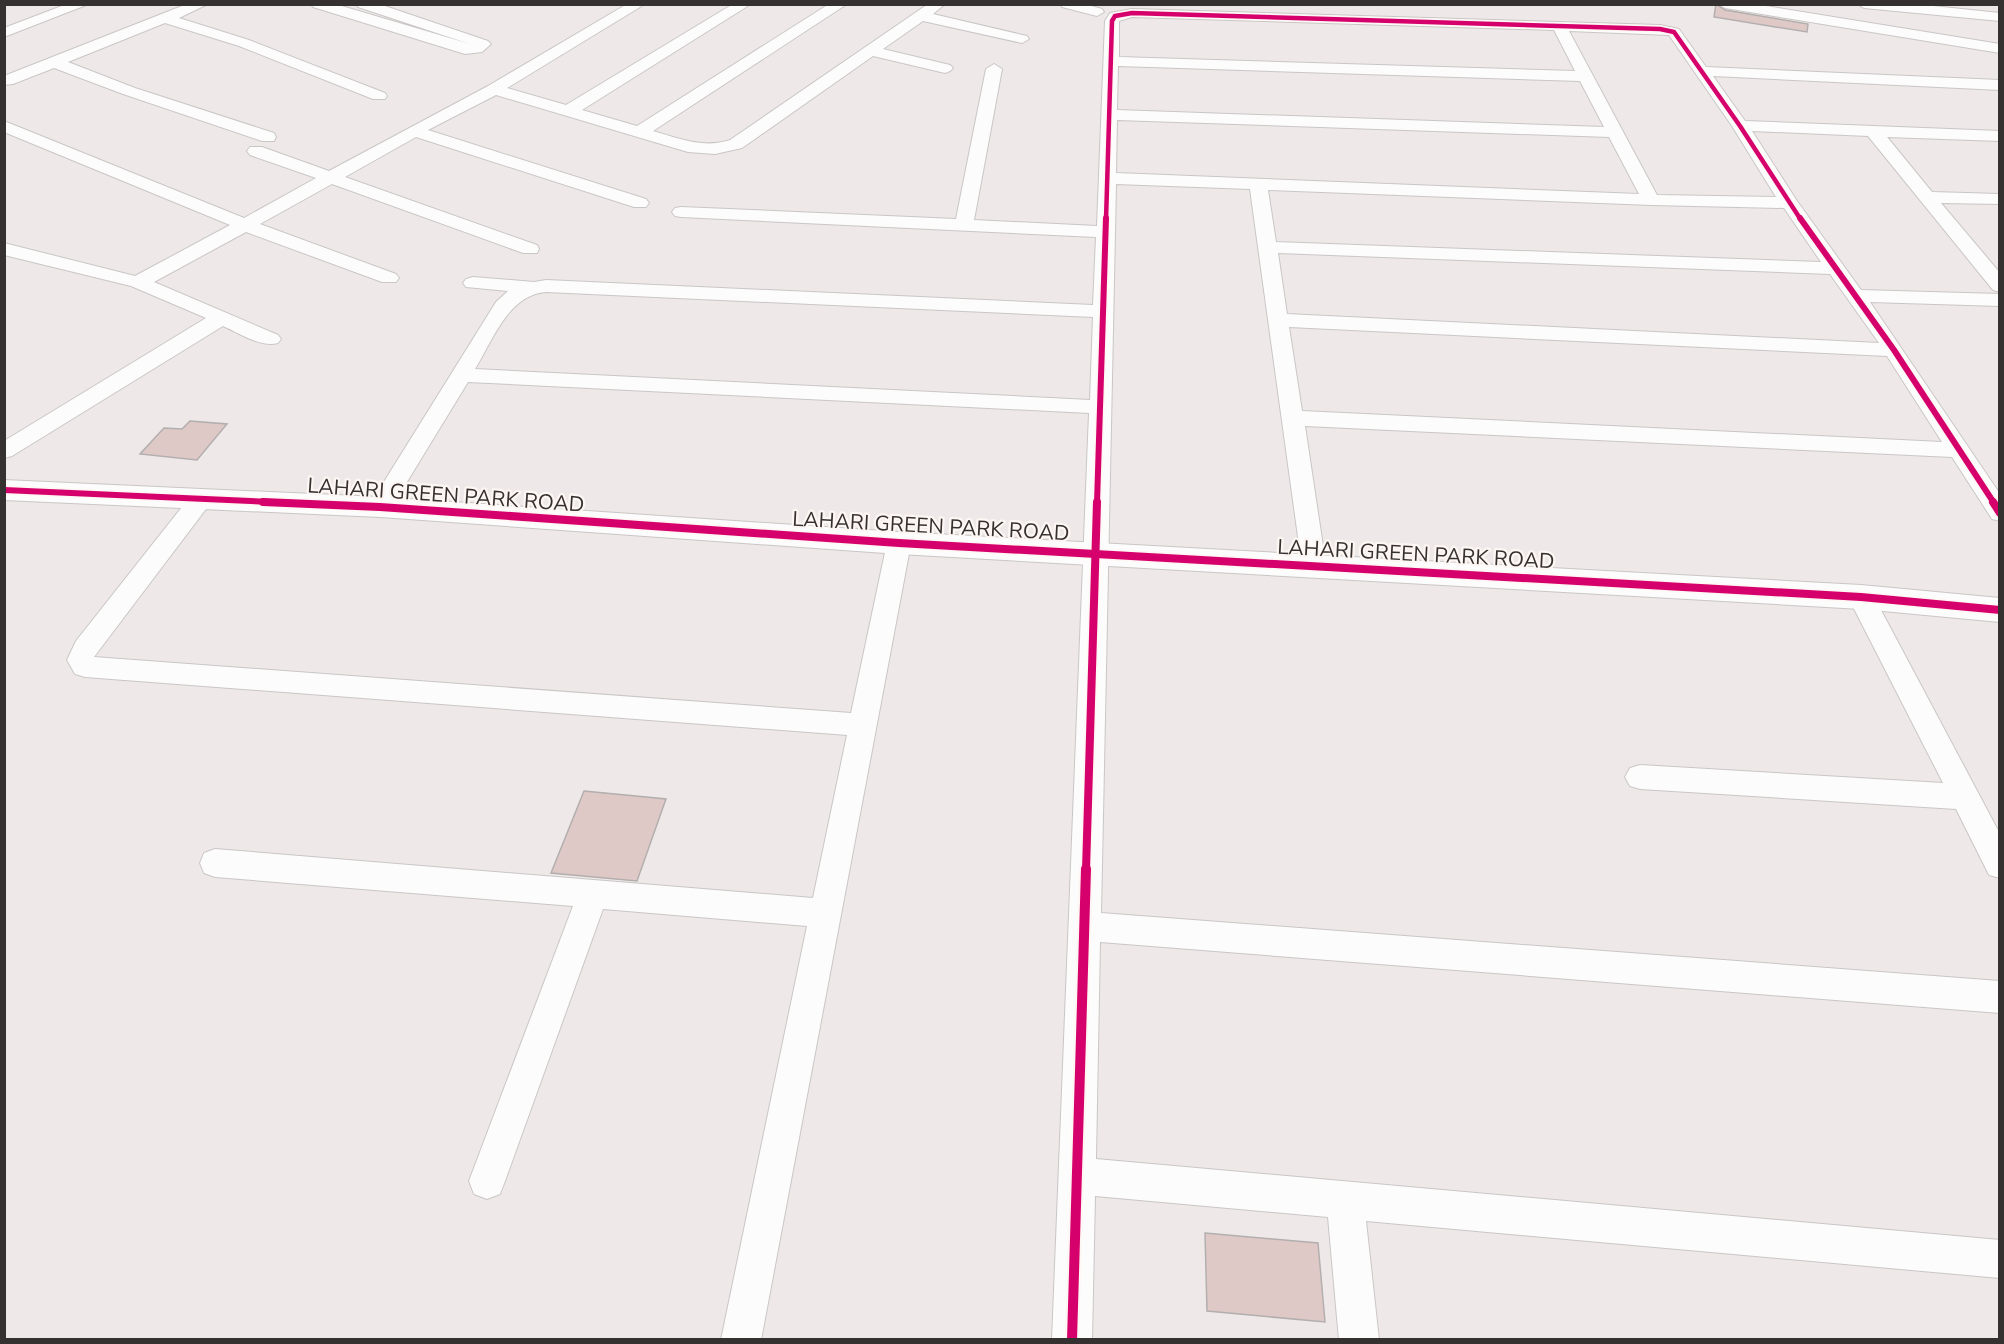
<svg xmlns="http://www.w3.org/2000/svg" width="2004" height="1344" font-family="'Nunito Sans',sans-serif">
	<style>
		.building { fill: #dec9c7; stroke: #b3afae; stroke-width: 1.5 }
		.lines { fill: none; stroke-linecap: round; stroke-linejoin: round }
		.street-casing { stroke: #cac6c5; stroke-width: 2 }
		.secondary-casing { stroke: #cac6c5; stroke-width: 2 }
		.street { fill: #fcfcfc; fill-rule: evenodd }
		.secondary { fill: #fcfcfc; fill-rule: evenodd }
		.cycleway-far3-casing { stroke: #fef6f2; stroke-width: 7 }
		.cycleway-far2-casing { stroke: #fef6f2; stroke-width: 9 }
		.cycleway-far1-casing { stroke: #fef6f2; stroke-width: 11 }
		.cycleway-casing { stroke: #fef6f2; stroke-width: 14 }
		.cycleway-far3 { stroke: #d6006c; stroke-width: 4.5 }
		.cycleway-far2 { stroke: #d6006c; stroke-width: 6 }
		.cycleway-far1 { stroke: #d6006c; stroke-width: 8 }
		.cycleway { stroke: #d6006c; stroke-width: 10 }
		.labels { text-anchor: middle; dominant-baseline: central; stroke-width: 4.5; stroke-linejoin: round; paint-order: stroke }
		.street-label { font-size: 21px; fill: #353130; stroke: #fef6f2 }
	</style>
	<rect width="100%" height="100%" fill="#eee9e8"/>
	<!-- building -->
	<g class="building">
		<polygon points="1716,4 1725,10 1808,24 1807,32 1714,17"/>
		<polygon points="190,421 227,424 197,460 140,454 164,428 182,429"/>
		<polygon points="584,791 666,799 637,881 551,873"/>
		<polygon points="1205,1233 1318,1243 1325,1322 1207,1311"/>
	</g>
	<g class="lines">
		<!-- street casing -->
		<g class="street-casing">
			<g id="street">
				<polygon points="67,4 89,4 4,37 4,28"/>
				<polygon points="187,4 208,4 179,18 249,40 385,93 387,96 385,99 373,99 239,46 165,23 68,62 135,88 274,133 276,137 274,141 262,141 123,94 54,68 13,84 4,85 4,76"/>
				<polygon points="311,4 335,4 470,44 358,7 356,4 379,4 488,41 491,44 482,52 465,54 313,7"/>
				<path d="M 627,4 L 645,4 L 507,88 L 566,105 L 733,4 L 751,4 L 582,110 L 637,126 L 829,4 L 847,4 L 653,131 C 678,138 703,149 730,140 L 928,4 L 945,4 L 933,14 L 1027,36 L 1029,39 L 1022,43 L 923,21 L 883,49 L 950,65 L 953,68 L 950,71 L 945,73 L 873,56 L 742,148 L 715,154 L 688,152 L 496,95 L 428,130 L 646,199 L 649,203 L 646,207 L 634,207 L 416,137 L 345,177 L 537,245 L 539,249 L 537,253 L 523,253 L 332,184 L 260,224 L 396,274 L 399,278 L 396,282 L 382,282 L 246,232 L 154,282 L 278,335 L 281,339 L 278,343 C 261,348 239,333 223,326 L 12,456 L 4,458 L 4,441 L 206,318 L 131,286 L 4,255 L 4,243 L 135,276 L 230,225 L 4,132 L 4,121 L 244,218 L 316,178 L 250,155 L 247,151 L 250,147 L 262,147 L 329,171 L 488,86 Z"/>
				<polygon points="1060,4 1085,4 1102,9 1104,12 1097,16 1062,7"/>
				<polygon points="1718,4 1754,4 2000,44 2000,53 1725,8"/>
				<polygon points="1857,4 1914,4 2000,13 2000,21 1864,8"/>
				<path d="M 1132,9 L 1660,25 L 1679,29 L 1706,67 L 2000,80 L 2000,90 L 1713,76 L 1745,121 L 2000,131 L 2000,141 L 1887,137 L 1932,192 L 2000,194 L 2000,204 L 1941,203 L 2000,273 L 2000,292 L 1993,290 L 1868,136 L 1752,131 L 1797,201 L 1861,290 L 2000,294 L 2000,306 L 1870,302 L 2000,494 L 2000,521 L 1992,519 L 1952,457 L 1305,426 L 1326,566 L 1323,572 L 1314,575 L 1305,572 L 1302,566 L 1250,189 L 1116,184 L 1101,913 L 2000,981 L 2000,1013 L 1100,942 L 1096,1159 L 2000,1240 L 2000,1278 L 1366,1221 L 1379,1340 L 1339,1340 L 1328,1217 L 1095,1196 L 1092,1340 L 1052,1340 L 1089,413 L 468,382 L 388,513 L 380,515 L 372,513 L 368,507 L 372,501 L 496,302 L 508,291 L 466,287 L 463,283 L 466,279 L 473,277 L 534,282 L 546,280 L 1093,305 L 1096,237 L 681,217 L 675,216 L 672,212 L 675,208 L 681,207 L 956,219 L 986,69 L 994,64 L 1002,69 L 974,220 L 1097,226 L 1105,21 L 1110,13 ZM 1132,17 L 1554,30 L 1575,71 L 1119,57 L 1119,21 ZM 1569,31 L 1669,35 L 1732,126 L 1776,197 L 1657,195 ZM 1118,66 L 1580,81 L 1604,127 L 1117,110 ZM 1117,120 L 1609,137 L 1639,194 L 1116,173 ZM 1268,190 L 1651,205 L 1784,208 L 1821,262 L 1276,242 ZM 1278,253 L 1830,274 L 1879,343 L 1287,314 ZM 546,292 L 1093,317 L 1090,400 L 475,369 C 493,340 508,295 546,292 ZM 1289,327 L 1887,356 L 1942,442 L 1302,411 Z"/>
				<polygon points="201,491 209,493 213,499 209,505 94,657 851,713 887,543 890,537 899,534 908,537 911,543 761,1340 721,1340 807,926 603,909 505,1181 500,1194 487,1199 474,1194 469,1181 573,906 215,877 204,873 200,863 204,853 215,849 813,898 847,735 85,677 75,674 67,660 76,641 193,493"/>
				<polygon points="1861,588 1870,590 1874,597 2000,834 2000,878 1989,875 1956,809 1640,789 1630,786 1625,777 1630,768 1640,765 1943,783 1848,597 1852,590"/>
			</g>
		</g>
		<!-- secondary casing -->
		<g class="secondary-casing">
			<polygon id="secondary" points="4,480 380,497 899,532 1861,585 2000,598 2000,622 1861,609 899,554 380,517 4,500"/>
		</g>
		<!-- street -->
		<use href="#street" class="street"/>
		<!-- secondary -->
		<use href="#secondary" class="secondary"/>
		<!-- cycleway-far3 casing -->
		<g class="cycleway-far3-casing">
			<polyline id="cycleway-far3" points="1106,220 1112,21 1115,16 1132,13 1660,29 1674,32 1740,126 1801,220"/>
		</g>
		<!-- cycleway-far2 casing -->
		<g class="cycleway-far2-casing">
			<g id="cycleway-far2">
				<polyline points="1800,218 1894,350 1994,503"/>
				<polyline points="4,490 296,503"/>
				<polyline points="1097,503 1106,218"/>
			</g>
		</g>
		<!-- cycleway-far1 casing -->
		<g class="cycleway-far1-casing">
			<g id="cycleway-far1">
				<polyline points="263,502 380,507 899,543 1861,597 2000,610"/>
				<polyline points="1993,502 2000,513"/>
				<polyline points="1086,870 1097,502"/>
			</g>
		</g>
		<!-- cycleway casing -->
		<g class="cycleway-casing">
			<polyline id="cycleway" points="1072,1340 1086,869"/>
		</g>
		<!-- cycleway-far3 -->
		<use href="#cycleway-far3" class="cycleway-far3"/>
		<!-- cycleway-far2 -->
		<use href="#cycleway-far2" class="cycleway-far2"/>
		<!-- cycleway-far1 -->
		<use href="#cycleway-far1" class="cycleway-far1"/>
		<!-- cycleway -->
		<use href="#cycleway" class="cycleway"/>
	</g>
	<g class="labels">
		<!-- street labels -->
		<g class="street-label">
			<text transform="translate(446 495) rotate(4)">LAHARI GREEN PARK ROAD</text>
			<text transform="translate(931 526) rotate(3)">LAHARI GREEN PARK ROAD</text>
			<text transform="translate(1416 554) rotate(3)">LAHARI GREEN PARK ROAD</text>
		</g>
	</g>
	<!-- border -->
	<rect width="2004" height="1344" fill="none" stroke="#353130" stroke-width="12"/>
</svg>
